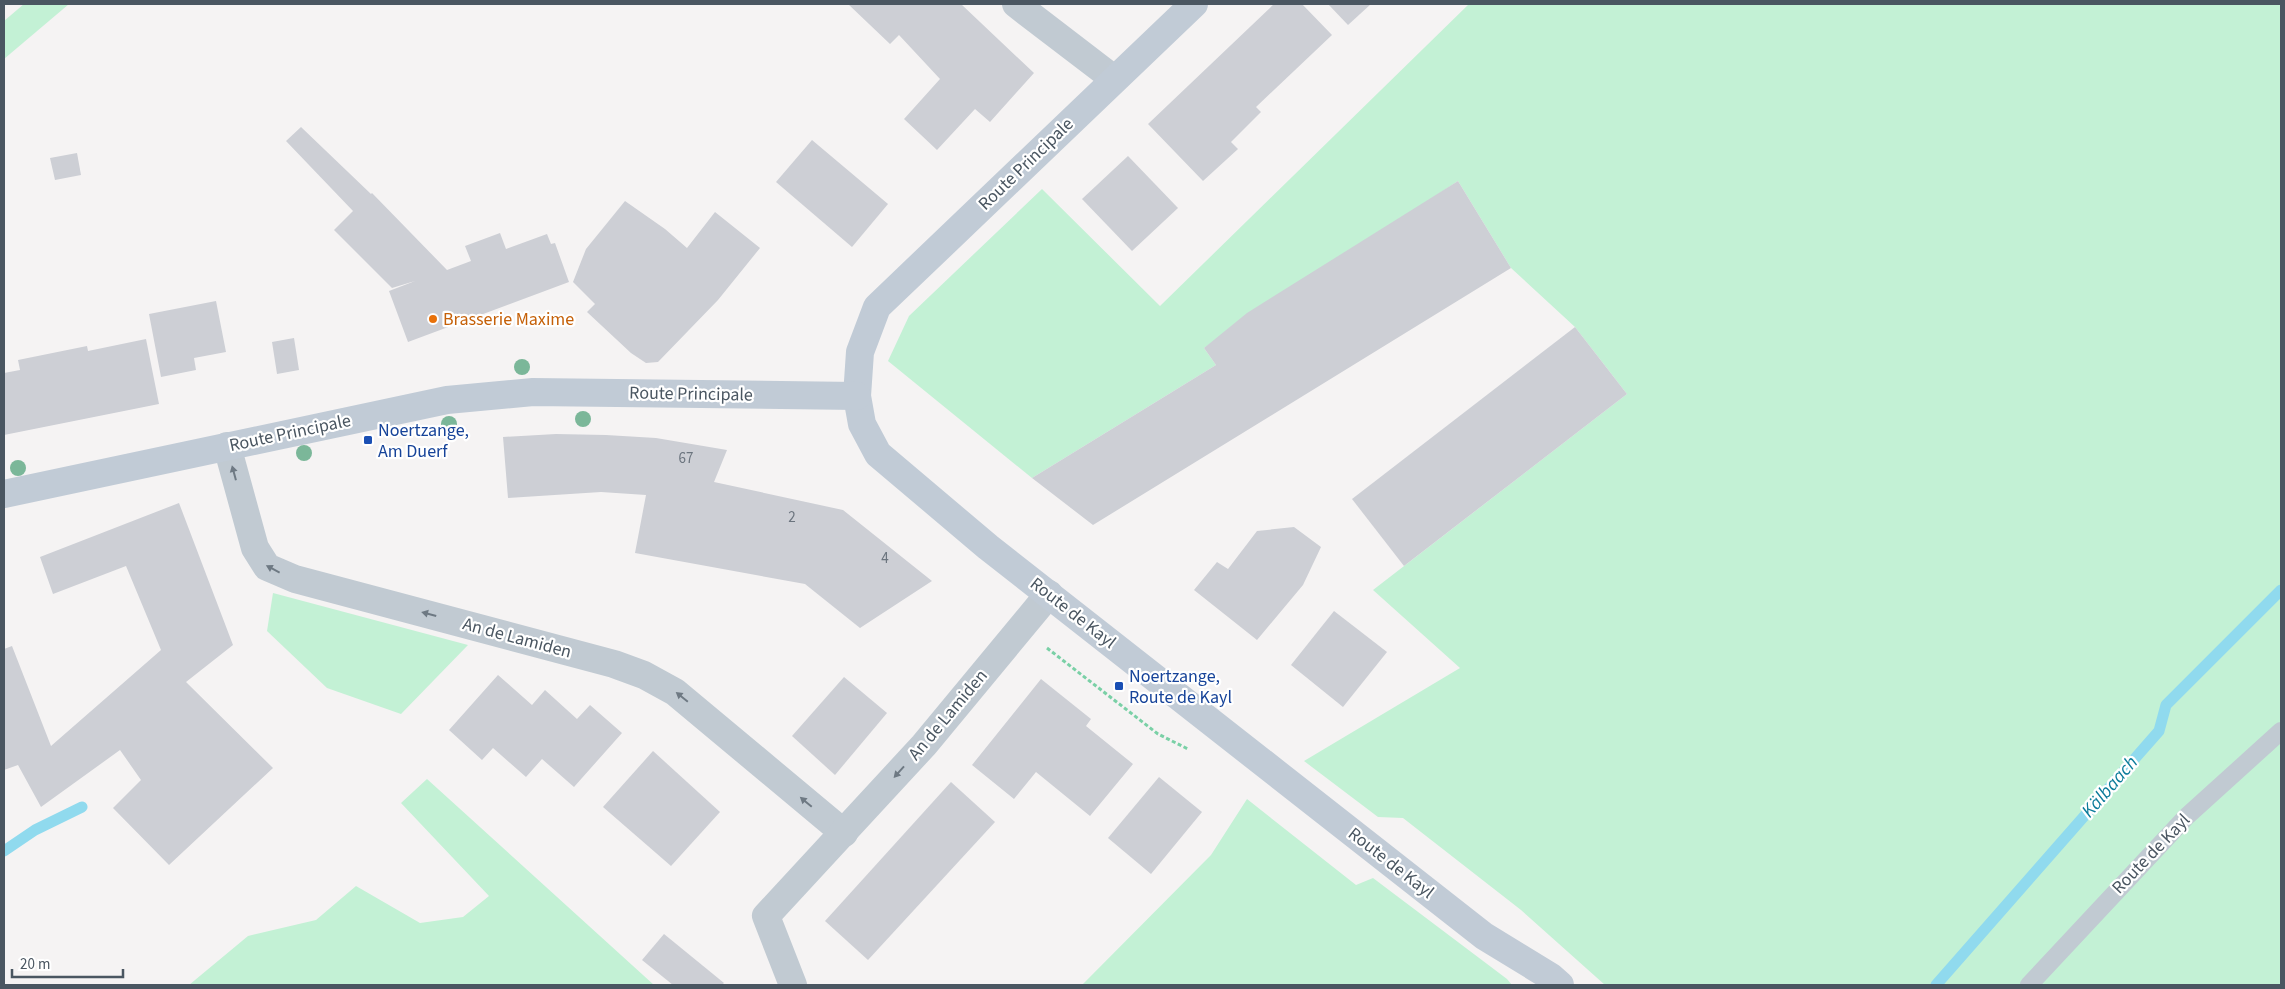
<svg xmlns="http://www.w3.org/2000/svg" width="2285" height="989" font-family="'Source Sans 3',sans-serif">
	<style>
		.green { fill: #c3f1d5 }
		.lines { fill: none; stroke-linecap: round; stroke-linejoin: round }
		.stream { stroke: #90daee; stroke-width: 11 }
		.building { fill: #cdcfd5 }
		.path { stroke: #7ad0a6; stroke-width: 3; stroke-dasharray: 4 2.5; stroke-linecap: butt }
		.service { stroke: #c1cad2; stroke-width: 18 }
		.minor { stroke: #c1cad2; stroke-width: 28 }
		.secondary { stroke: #c1cbd6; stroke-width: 28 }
		.tree { fill: #7bb799 }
		.oneway { fill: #6e7983 }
		.food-dot { fill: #e8710a; stroke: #fff; stroke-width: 2 }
		.transit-dot { fill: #1a4fb4; stroke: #fff; stroke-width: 2 }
		.labels { text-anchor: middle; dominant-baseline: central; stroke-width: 4.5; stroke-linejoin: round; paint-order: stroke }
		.number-label { font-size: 15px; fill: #6b747e }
		.street-label { font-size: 18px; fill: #4a5661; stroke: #fff }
		.food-label { font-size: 18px; fill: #c56008; stroke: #fff; text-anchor: start }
		.transit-label { font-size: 18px; fill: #164399; stroke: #fff; text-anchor: start }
		.water-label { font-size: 19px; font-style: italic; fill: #0c7c9b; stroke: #fff }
	</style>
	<rect width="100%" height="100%" fill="#f5f3f3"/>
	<!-- green -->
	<g class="green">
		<polygon points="24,4 69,4 4,59 4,21"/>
		<polygon points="1469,4 2281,4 2281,985 1605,985 1521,910 1403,818 1378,817 1304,761 1460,668 1373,590 1627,394 1575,327 1511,268 1458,181 1204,348 1216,365 1032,478 888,361 909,316 1042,189 1160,306"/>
		<polygon points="273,593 468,645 401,714 327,688 267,631"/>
		<polygon points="427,779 654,985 189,985 248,936 316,920 356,886 420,923 463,917 489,896 401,803"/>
		<polygon points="1247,799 1356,885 1373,878 1507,979 1512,985 1082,985 1211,855"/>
	</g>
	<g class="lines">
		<!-- stream -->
		<g class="stream">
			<polyline points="4,851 35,830 82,807"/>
			<polyline points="1936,985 2159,731 2166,705 2281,590"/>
		</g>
	</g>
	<!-- building -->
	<g class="building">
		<polygon points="848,4 961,4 1034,73 990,122 975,109 937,150 904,119 940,79 899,35 890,44"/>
		<polygon points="1274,4 1302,4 1332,35 1256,107 1261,112 1231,142 1238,149 1203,181 1148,124"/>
		<polygon points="1328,4 1371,4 1348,25"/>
		<polygon points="301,127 371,194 372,193 447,270 471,261 465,246 500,233 506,249 547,234 551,244 555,243 569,282 408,342 389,291 415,281 392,288 334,230 353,211 286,141"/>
		<polygon points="812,140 888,204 852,247 776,182"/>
		<polygon points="77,153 81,175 55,180 50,158"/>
		<polygon points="1128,156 1178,208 1132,251 1082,199"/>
		<polygon points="1458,181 1511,268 1093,525 1032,478 1216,365 1204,348 1247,313"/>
		<polygon points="625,201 665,229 687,248 715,212 760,248 718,300 658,362 646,363 631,353 587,312 595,304 573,282 586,249"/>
		<polygon points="216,301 226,352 194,358 196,370 161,377 149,314"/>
		<polygon points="1575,327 1627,394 1404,566 1352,499"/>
		<polygon points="294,338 299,370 277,374 272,342"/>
		<polygon points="146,339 159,404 4,435 4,373 20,370 18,360 87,346 88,351"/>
		<polygon points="556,434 606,435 656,438 727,450 714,482 843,510 932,581 860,628 805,584 635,553 646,495 601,492 508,498 503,437"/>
		<polygon points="179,503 233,645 186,682 273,768 169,865 113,808 141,780 120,750 41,807 18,765 4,770 4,649 12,646 51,746 161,650 126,566 53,594 40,557"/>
		<polygon points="1294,527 1321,547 1303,585 1257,640 1194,590 1217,562 1228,569 1257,531"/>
		<polygon points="1334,611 1387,652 1343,707 1291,665"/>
		<polygon points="498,675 532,705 545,690 577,719 590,705 622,733 574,787 542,759 526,777 493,748 482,760 449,730"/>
		<polygon points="844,677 887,713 835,775 792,736"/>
		<polygon points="1041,679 1091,719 1086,726 1133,764 1090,816 1036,772 1014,799 972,765"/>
		<polygon points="653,751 720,812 671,866 603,807"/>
		<polygon points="1159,777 1202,812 1151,874 1108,838"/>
		<polygon points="951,782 995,822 868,960 825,921"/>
		<polygon points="664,934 724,983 722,985 673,985 642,960"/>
	</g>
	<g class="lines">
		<!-- path -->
		<polyline class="path" points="1047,648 1158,734 1188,749"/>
		<!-- service -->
		<polyline class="service" points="2029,985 2186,817 2281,731"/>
		<!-- minor -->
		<g class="minor">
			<polyline points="1016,4 1114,79"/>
			<polyline points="227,446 255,548 267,567 295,579 614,664 644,675 675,692 844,833"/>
			<polyline points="793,985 766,916 924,745 1049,594"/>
		</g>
		<!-- secondary -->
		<g class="secondary">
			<polyline points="1194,4 877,307 860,352 857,396 862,424 878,454 988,547 1484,936 1551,977 1560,985"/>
			<polyline points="4,494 447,400 533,392 857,396"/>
		</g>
	</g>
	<!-- trees -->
	<g class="tree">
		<circle cx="522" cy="367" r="8"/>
		<circle cx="583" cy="419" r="8"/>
		<circle cx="449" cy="424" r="8"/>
		<circle cx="304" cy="453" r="8"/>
		<circle cx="18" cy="468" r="8"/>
	</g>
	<!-- one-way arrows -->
	<defs><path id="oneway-solid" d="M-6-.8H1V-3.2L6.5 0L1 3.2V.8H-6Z" transform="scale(1.25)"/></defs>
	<g class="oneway">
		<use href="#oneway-solid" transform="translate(234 473) rotate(-105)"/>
		<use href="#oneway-solid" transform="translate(273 569) rotate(-152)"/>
		<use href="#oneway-solid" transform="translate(429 614) rotate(-165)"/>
		<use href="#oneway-solid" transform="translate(682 697) rotate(-141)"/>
		<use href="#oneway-solid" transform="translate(899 772) rotate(132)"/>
		<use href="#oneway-solid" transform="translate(806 802) rotate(-140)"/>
	</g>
	<!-- markers -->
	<circle class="food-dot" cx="433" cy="319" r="5"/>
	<g class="transit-dot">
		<rect x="363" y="435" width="10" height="10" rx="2.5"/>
		<rect x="1114" y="681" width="10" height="10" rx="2.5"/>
	</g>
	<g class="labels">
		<!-- number labels -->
		<g class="number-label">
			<text x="686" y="458">67</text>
			<text x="792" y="517">2</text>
			<text x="885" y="558">4</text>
		</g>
		<!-- street labels -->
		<g class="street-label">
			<text transform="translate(1026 164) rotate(-44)">Route Principale</text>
			<text transform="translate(691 394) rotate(1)">Route Principale</text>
			<text transform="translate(290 433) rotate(-12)">Route Principale</text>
			<text transform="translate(1073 613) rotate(38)">Route de Kayl</text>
			<text transform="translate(517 638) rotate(15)">An de Lamiden</text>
			<text transform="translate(948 715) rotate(-50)">An de Lamiden</text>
			<text transform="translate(2151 854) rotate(-46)">Route de Kayl</text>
			<text transform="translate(1391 863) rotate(38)">Route de Kayl</text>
		</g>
		<!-- food labels -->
		<g class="food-label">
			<text x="443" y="319">Brasserie Maxime</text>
		</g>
		<!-- transit labels -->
		<g class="transit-label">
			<text x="378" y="430">Noertzange,<tspan x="378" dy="21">Am Duerf</tspan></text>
			<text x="1129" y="676">Noertzange,<tspan x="1129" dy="21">Route de Kayl</tspan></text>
		</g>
		<!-- water labels -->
		<g class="water-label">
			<text transform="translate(2110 787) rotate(-49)">Kälbaach</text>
		</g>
	</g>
	<!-- border -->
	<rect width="2285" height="989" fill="none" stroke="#4a5661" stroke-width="10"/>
	<!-- scale -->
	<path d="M12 969v8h111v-8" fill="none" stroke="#4a5661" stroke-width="2.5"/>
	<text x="20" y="969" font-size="15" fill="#4a5661" stroke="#ffffff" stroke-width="4" paint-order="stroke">20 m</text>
</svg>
